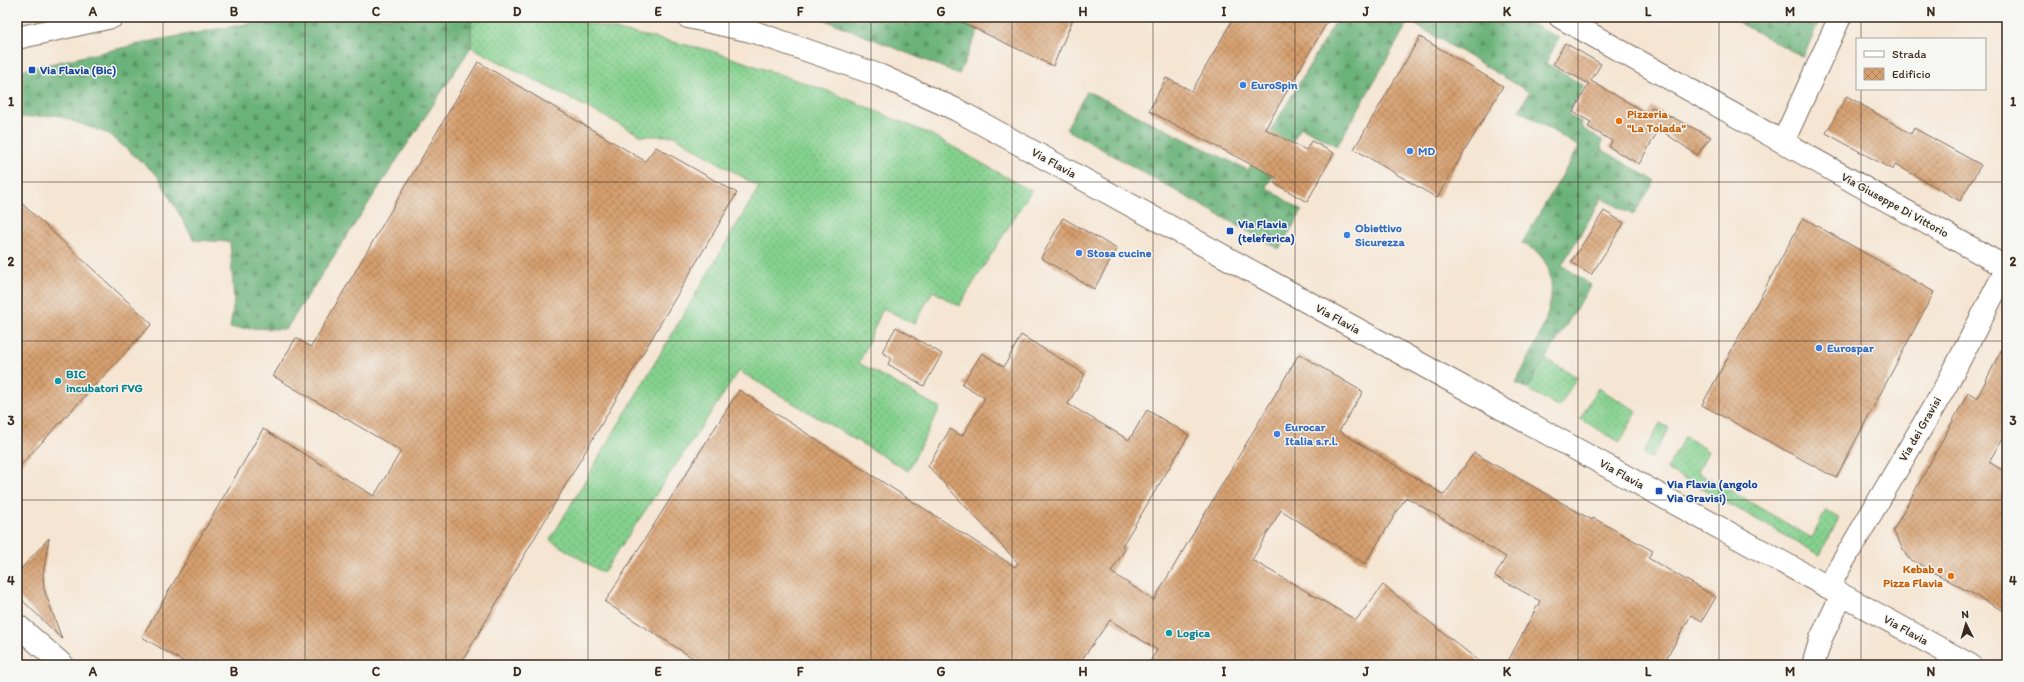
<svg xmlns="http://www.w3.org/2000/svg" width="2024" height="682" font-family="Itim,sans-serif">
	<style>
		.grass { fill: url(#grass-dots); stroke: #607d56 }
		.forest { fill: url(#forest-firs); stroke: #536e4c }
		.building { fill: url(#building-cross-hatch) }
		.lines { fill: none; stroke-linecap: round; stroke-linejoin: round }
		.minor-casing { stroke: #7c6b5d; stroke-width: 24 }
		.major-casing { stroke: #7c6b5d; stroke-width: 24 }
		.minor { stroke: #fff; stroke-width: 22 }
		.major { stroke: #fff; stroke-width: 22 }
		.grid { fill: none; stroke: #3b2a1e; stroke-width: 1; stroke-opacity: 0.55 }
		.transit-dot { fill: #1a4fb4; stroke: #f6f6f2; stroke-width: 1.5 }
		.shop-dot { fill: #3f7fe0; stroke: #f6f6f2; stroke-width: 1.5 }
		.food-dot { fill: #e8710a; stroke: #f6f6f2; stroke-width: 1.5 }
		.culture-dot { fill: #0f9aa8; stroke: #f6f6f2; stroke-width: 1.5 }
		.labels { text-anchor: middle; dominant-baseline: central; stroke-width: 3; stroke-linejoin: round; paint-order: stroke }
		.transit-label { font-size: 12px; font-weight: bold; fill: #164399; stroke: #f6f6f2; text-anchor: start }
		.shop-label { font-size: 12px; font-weight: bold; fill: #366cbe; stroke: #f6f6f2; text-anchor: start }
		.food-label { font-size: 12px; font-weight: bold; fill: #c56008; stroke: #f6f6f2; text-anchor: start }
		.street-label { font-size: 12px; fill: #3b2a1e; stroke: #f6f6f2 }
		.culture-label { font-size: 12px; font-weight: bold; fill: #0d838f; stroke: #f6f6f2; text-anchor: start }
		.neatline { fill: none; stroke: #3b2a1e; stroke-width: 1.5 }
		.grid-label { font-size: 13px; text-anchor: middle; font-weight: bold; fill: #3b2a1e }
	</style>
	<defs>
		<pattern id="grass-dots" width="8" height="8" patternUnits="userSpaceOnUse"><rect width="8" height="8" fill="#84d08e"/><path d="M2 2h.1M6 6h.1" fill="none" stroke="#6da973" stroke-width="1.8" stroke-linecap="round"/></pattern>
		<pattern id="forest-firs" width="22" height="20" patternUnits="userSpaceOnUse"><rect width="22" height="20" fill="#6bb279"/><path d="M5 1l3.5 6h-7zM16 11l3.5 6h-7z" fill="#599163"/></pattern>
		<pattern id="building-cross-hatch" width="8" height="8" patternUnits="userSpaceOnUse"><rect width="8" height="8" fill="#d69f6e"/><path d="M0 0l8 8M0 8l8-8" fill="none" stroke="#af825a"/></pattern>
	</defs>
	<rect width="100%" height="100%" fill="#f6f6f2"/>
	<filter id="ink" filterUnits="userSpaceOnUse"><feTurbulence type="fractalNoise" baseFrequency=".025" numOctaves="2"/><feDisplacementMap in="SourceGraphic" scale="8" xChannelSelector="R" yChannelSelector="G"/><feConvolveMatrix kernelMatrix="1 2 1 2 8 2 1 2 1" color-interpolation-filters="sRGB"/></filter>
	<filter id="wash" filterUnits="userSpaceOnUse"><feTurbulence type="fractalNoise" baseFrequency=".012" numOctaves="4" result="noise"/><feDisplacementMap in="SourceGraphic" scale="16" xChannelSelector="R" yChannelSelector="G"/><feGaussianBlur stdDeviation="0.9" result="paint"/><feColorMatrix in="noise" values="0 0 0 0 0 0 0 0 0 0 0 0 0 0 0 0 0 1.4 0 .05"/><feComposite in="paint" operator="in"/></filter>
	<g filter="url(#wash)">
		<rect width="100%" height="100%" fill="#f5e5d2"/>
		<!-- grass -->
		<g class="grass">
			<polygon points="471,17 559,17 709,50 831,92 932,135 1031,191 959,306 933,291 914,324 883,308 859,363 940,408 908,471 739,371 603,573 550,540 759,187 674,136 642,136 471,47"/>
			<polygon points="1545,359 1577,377 1559,407 1527,389"/>
			<polygon points="1598,388 1637,411 1620,442 1580,419"/>
			<polygon points="1660,423 1669,428 1651,459 1643,454"/>
			<polygon points="1685,436 1708,451 1698,472 1812,538 1826,510 1839,518 1820,555 1667,469"/>
		</g>
		<!-- forest -->
		<g class="forest">
			<polygon points="284,17 471,17 471,47 286,329 230,328 234,301 230,242 194,240 157,175 109,134 56,115 17,118 17,71 162,39"/>
			<polygon points="818,17 972,17 969,24 978,31 959,74"/>
			<path d="M 1338,17 L 1518,17 L 1559,38 L 1546,63 L 1584,86 L 1568,114 L 1581,122 L 1582,128 L 1602,140 L 1601,149 L 1655,181 L 1633,215 L 1602,198 L 1562,265 L 1591,285 L 1527,389 L 1516,383 C 1533,348 1570,291 1540,255 C 1536,250 1527,246 1522,243 L 1579,147 L 1519,110 L 1529,92 L 1409,21 L 1337,146 L 1301,127 L 1266,187 L 1302,211 L 1279,249 L 1066,129 L 1087,91 L 1248,170 Z"/>
			<polygon points="1729,17 1821,17 1803,57"/>
		</g>
		<g id="blocks">
			<!-- building -->
			<g class="building">
				<polygon points="951,17 1074,17 1053,66"/>
				<polygon points="1234,17 1330,17 1265,129 1306,150 1311,141 1334,153 1307,202 1274,183 1277,178 1149,111 1166,78 1192,91"/>
				<polygon points="1420,37 1503,86 1437,198 1354,149"/>
				<polygon points="1565,43 1601,64 1591,81 1648,114 1652,107 1711,137 1697,155 1659,129 1639,164 1609,147 1612,141 1588,127 1591,122 1573,112 1589,84 1553,64"/>
				<polygon points="478,62 645,161 656,147 737,193 460,665 189,665 142,637 263,429 374,496 401,451 273,376 296,338 311,347"/>
				<polygon points="1847,96 1911,134 1914,128 1981,165 1960,201 1895,164 1893,170 1826,133"/>
				<polygon points="17,199 152,324 17,469"/>
				<polygon points="1604,211 1624,223 1591,275 1571,262"/>
				<polygon points="1063,218 1117,249 1094,289 1041,258"/>
				<polygon points="1803,218 1934,292 1836,478 1702,405"/>
				<polygon points="896,327 942,354 924,386 888,364 891,358 882,352"/>
				<polygon points="1021,335 1085,374 1068,404 1129,440 1147,410 1189,435 1122,546 1126,548 1111,572 1154,600 1299,354 1363,392 1339,431 1444,495 1474,453 1592,520 1593,518 1653,551 1648,558 1716,597 1702,621 1691,615 1663,665 1506,665 1540,601 1495,576 1506,557 1406,497 1365,564 1281,510 1252,560 1356,620 1383,585 1484,665 1148,665 1157,650 1110,620 1078,665 704,665 605,602 739,390 1015,567 1018,563 928,466 950,429 962,436 985,398 962,384 982,353 1004,367"/>
				<polygon points="2007,339 2007,430 1989,462 2007,473 2007,613 1908,558 1893,531 1968,393 1977,398"/>
				<polygon points="49,538 43,575 44,589 62,639 17,595 17,573"/>
			</g>
		</g>
	</g>
	<g filter="url(#ink)">
		<use href="#blocks" fill-opacity="0" stroke="#7c6b5d" stroke-width="1"/>
		<g class="lines">
			<!-- minor casing -->
			<g class="minor-casing">
				<g id="minor">
					<polyline points="1560,17 2007,268"/>
					<polyline points="1783,142 1840,17"/>
					<polyline points="1828,587 1947,384 2007,268"/>
					<polyline points="17,625 63,665"/>
					<polyline points="1813,665 1821,638 1842,595"/>
				</g>
			</g>
			<!-- major casing -->
			<g class="major-casing">
				<g id="major">
					<polyline points="688,17 751,31 881,76 957,110 1970,665"/>
					<polyline points="17,38 112,17"/>
				</g>
			</g>
			<!-- minor -->
			<use href="#minor" class="minor"/>
			<!-- major -->
			<use href="#major" class="major"/>
		</g>
	</g>
	<!-- grid -->
	<path class="grid" d="M 163,17 L 163,665M 305,17 L 305,665M 446,17 L 446,665M 588,17 L 588,665M 729,17 L 729,665M 871,17 L 871,665M 1012,17 L 1012,665M 1153,17 L 1153,665M 1295,17 L 1295,665M 1436,17 L 1436,665M 1578,17 L 1578,665M 1719,17 L 1719,665M 1861,17 L 1861,39M 1861,89 L 1861,665M 17,182 L 2007,182M 17,341 L 2007,341M 17,500 L 2007,500"/>
	<!-- markers -->
	<g class="transit-dot">
		<rect x="28" y="66" width="8" height="8" rx="2"/>
		<rect x="1226" y="227" width="8" height="8" rx="2"/>
		<rect x="1655" y="487" width="8" height="8" rx="2"/>
	</g>
	<g class="shop-dot">
		<circle cx="1243" cy="85" r="4"/>
		<circle cx="1410" cy="151" r="4"/>
		<circle cx="1347" cy="235" r="4"/>
		<circle cx="1079" cy="253" r="4"/>
		<circle cx="1819" cy="348" r="4"/>
		<circle cx="1277" cy="434" r="4"/>
	</g>
	<g class="food-dot">
		<circle cx="1619" cy="121" r="4"/>
		<circle cx="1951" cy="576" r="4"/>
	</g>
	<g class="culture-dot">
		<circle cx="58" cy="381" r="4"/>
		<circle cx="1169" cy="633" r="4"/>
	</g>
	<g class="labels">
		<!-- transit labels -->
		<g class="transit-label">
			<text x="40" y="70">Via Flavia (Bic)</text>
			<text x="1238" y="224">Via Flavia<tspan x="1238" dy="14">(teleferica)</tspan></text>
			<text x="1667" y="484">Via Flavia (angolo<tspan x="1667" dy="14">Via Gravisi)</tspan></text>
		</g>
		<!-- shop labels -->
		<g class="shop-label">
			<text x="1251" y="85">EuroSpin</text>
			<text x="1418" y="151">MD</text>
			<text x="1355" y="228">Obiettivo<tspan x="1355" dy="14">Sicurezza</tspan></text>
			<text x="1087" y="253">Stosa cucine</text>
			<text x="1827" y="348">Eurospar</text>
			<text x="1285" y="427">Eurocar<tspan x="1285" dy="14">Italia s.r.l.</tspan></text>
		</g>
		<!-- food labels -->
		<g class="food-label">
			<text x="1627" y="114">Pizzeria<tspan x="1627" dy="14">"La Tolada"</tspan></text>
			<text x="1943" y="569" text-anchor="end">Kebab e<tspan x="1943" dy="14">Pizza Flavia</tspan></text>
		</g>
		<!-- street labels -->
		<g class="street-label">
			<text transform="translate(1054 163) rotate(29)">Via Flavia</text>
			<text transform="translate(1895 205) rotate(29)">Via Giuseppe Di Vittorio</text>
			<text transform="translate(1338 319) rotate(29)">Via Flavia</text>
			<text transform="translate(1920 429) rotate(-60)">Via dei Gravisi</text>
			<text transform="translate(1622 474) rotate(29)">Via Flavia</text>
			<text transform="translate(1906 630) rotate(29)">Via Flavia</text>
		</g>
		<!-- culture labels -->
		<g class="culture-label">
			<text x="66" y="374">BIC<tspan x="66" dy="14">incubatori FVG</tspan></text>
			<text x="1177" y="633">Logica</text>
		</g>
	</g>
	<!-- margin -->
	<rect width="2024" height="682" fill="none" stroke="#f6f6f2" stroke-width="44"/>
	<!-- legend -->
	<rect x="1856" y="38" width="130" height="52" fill="#f6f6f2" stroke="#aba49d"/>
	<rect x="1864" y="51" width="20" height="6" fill="#ffffff" stroke="#aba49d"/>
	<text x="1892" y="58" font-size="12" fill="#3b2a1e">Strada</text>
	<rect x="1864" y="68" width="20" height="12" fill="url(#building-cross-hatch)" stroke="#aba49d"/>
	<text x="1892" y="78" font-size="12" fill="#3b2a1e">Edificio</text>
	<!-- north arrow -->
	<g transform="translate(1966 624) rotate(355)" stroke="#f6f6f2" stroke-width="3" paint-order="stroke">
	<path d="M0-3L7 15L0 10L-7 15Z" fill="#3b2a1e"/>
	<text y="-6" font-size="11" font-weight="bold" text-anchor="middle" fill="#3b2a1e">N</text>
	</g>
	<rect x="22" y="22" width="1980" height="638" class="neatline"/>
	<g class="grid-label">
		<text x="93" y="16">A</text>
		<text x="234" y="16">B</text>
		<text x="376" y="16">C</text>
		<text x="517" y="16">D</text>
		<text x="658" y="16">E</text>
		<text x="800" y="16">F</text>
		<text x="941" y="16">G</text>
		<text x="1083" y="16">H</text>
		<text x="1224" y="16">I</text>
		<text x="1366" y="16">J</text>
		<text x="1507" y="16">K</text>
		<text x="1648" y="16">L</text>
		<text x="1790" y="16">M</text>
		<text x="1931" y="16">N</text>
		<text x="11" y="106">1</text>
		<text x="2013" y="106">1</text>
		<text x="11" y="266">2</text>
		<text x="2013" y="266">2</text>
		<text x="11" y="425">3</text>
		<text x="2013" y="425">3</text>
		<text x="11" y="585">4</text>
		<text x="2013" y="585">4</text>
		<text x="93" y="676">A</text>
		<text x="234" y="676">B</text>
		<text x="376" y="676">C</text>
		<text x="517" y="676">D</text>
		<text x="658" y="676">E</text>
		<text x="800" y="676">F</text>
		<text x="941" y="676">G</text>
		<text x="1083" y="676">H</text>
		<text x="1224" y="676">I</text>
		<text x="1366" y="676">J</text>
		<text x="1507" y="676">K</text>
		<text x="1648" y="676">L</text>
		<text x="1790" y="676">M</text>
		<text x="1931" y="676">N</text>
	</g>
</svg>
